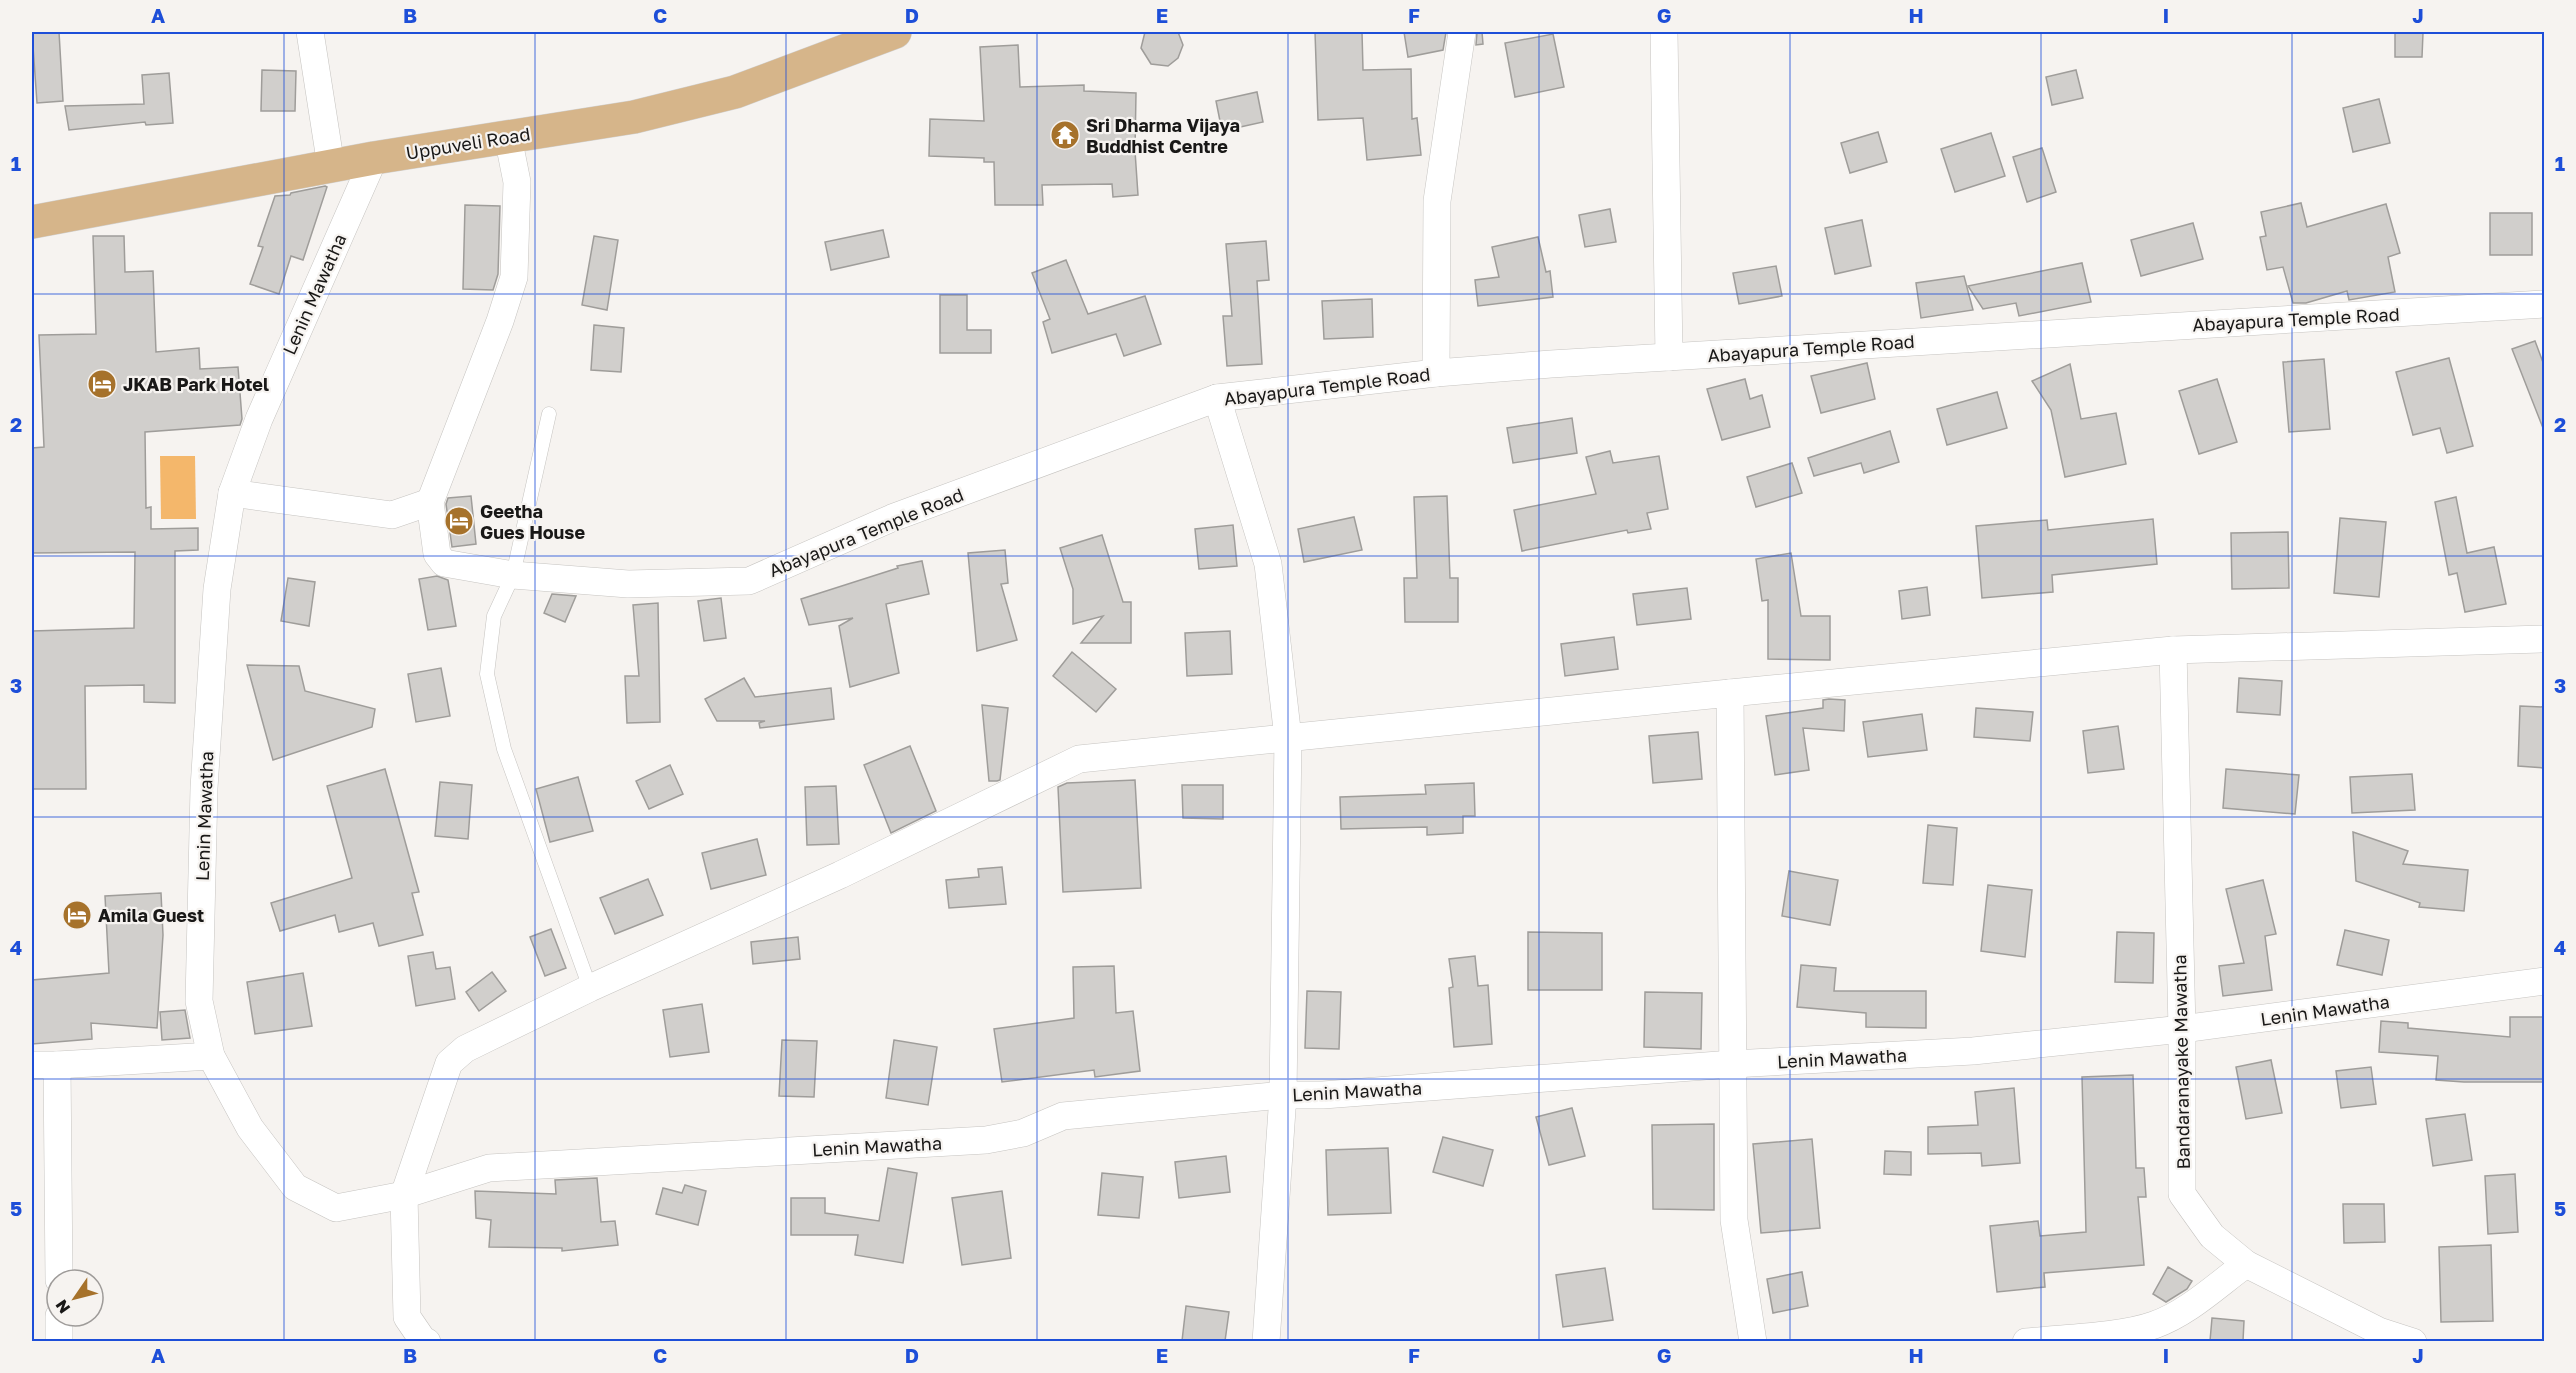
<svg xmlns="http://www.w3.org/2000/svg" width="2576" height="1373" font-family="'Golos Text',sans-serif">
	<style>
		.water { fill: #f4b76b }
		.building { fill: #d1cfcc; stroke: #9f9d9a; stroke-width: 1.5 }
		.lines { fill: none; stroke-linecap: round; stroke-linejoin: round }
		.service-casing { stroke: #c6c4c1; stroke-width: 15 }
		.minor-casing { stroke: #c6c4c1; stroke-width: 28 }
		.primary-casing { stroke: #d1d1d1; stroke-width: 34 }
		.service { stroke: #fff; stroke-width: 14 }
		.minor { stroke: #fff; stroke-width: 27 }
		.primary { stroke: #d6b58a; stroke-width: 33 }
		.grid { fill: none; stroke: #1d4ed8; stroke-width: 1.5; stroke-opacity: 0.55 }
		.labels { text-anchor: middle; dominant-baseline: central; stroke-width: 4.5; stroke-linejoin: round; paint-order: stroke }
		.poi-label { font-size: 18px; font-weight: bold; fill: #191817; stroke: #f6f3f0; text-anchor: start }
		.street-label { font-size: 18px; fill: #191817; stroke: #f6f3f0 }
		.neatline { fill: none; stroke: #1d4ed8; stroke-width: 2 }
		.grid-label { font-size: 20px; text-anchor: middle; font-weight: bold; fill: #1d4ed8 }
	</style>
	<rect width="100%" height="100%" fill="#f6f3f0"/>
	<!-- water -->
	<polygon class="water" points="160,456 195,456 196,519 161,519"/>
	<!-- building -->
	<g class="building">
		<polygon points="32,32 59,32 63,101 37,103"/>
		<polygon points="1145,32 1178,32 1183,45 1178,58 1168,66 1151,64 1141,48"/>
		<polygon points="1315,32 1362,32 1363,70 1411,69 1412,119 1417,118 1421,155 1367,160 1363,118 1318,120"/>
		<polygon points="1404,32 1446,32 1443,50 1408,57"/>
		<polygon points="1477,32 1482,32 1483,44 1476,45"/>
		<polygon points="2395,32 2423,33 2422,57 2395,57"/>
		<polygon points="1553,34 1564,87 1515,97 1505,43"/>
		<polygon points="1018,45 1020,87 1084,85 1084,91 1136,93 1135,151 1138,195 1113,197 1112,184 1042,185 1043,205 995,205 994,162 984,162 984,158 929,156 930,119 984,121 980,47"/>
		<polygon points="262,70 296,71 295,111 261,111"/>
		<polygon points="2076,70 2083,98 2052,105 2046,77"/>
		<polygon points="169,73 173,123 146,125 145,122 69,130 65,106 144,104 142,75"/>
		<polygon points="1257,92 1263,122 1222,131 1216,101"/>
		<polygon points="2379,99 2390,143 2353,152 2343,108"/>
		<polygon points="1878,132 1887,162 1850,173 1841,143"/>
		<polygon points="1991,133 2005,176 1955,192 1941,149"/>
		<polygon points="2042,148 2056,192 2027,202 2013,157"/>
		<polygon points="325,186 327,187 303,260 291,256 279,294 250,284 263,247 258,246 275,196 290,195 291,193"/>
		<polygon points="2301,203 2307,227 2386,204 2400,253 2388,257 2395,292 2349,300 2347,291 2306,303 2293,303 2283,267 2267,270 2260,237 2266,236 2261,212"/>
		<polygon points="465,205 500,206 498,274 493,290 463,289"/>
		<polygon points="1610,209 1616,242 1585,247 1579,215"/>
		<rect x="2490" y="213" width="42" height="42"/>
		<polygon points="1862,220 1871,266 1835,274 1825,228"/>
		<polygon points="2193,223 2203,259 2141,276 2131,240"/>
		<polygon points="883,230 889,257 831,270 825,242"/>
		<polygon points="93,236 124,236 125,272 153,271 156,352 199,348 200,369 238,367 242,419 240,425 145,432 146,508 151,507 151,529 198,528 198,550 175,551 175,703 144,702 144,685 85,686 86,789 32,789 32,631 134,628 135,552 32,553 32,448 44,447 39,335 96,334"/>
		<polygon points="594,236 618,240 607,310 582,305"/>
		<polygon points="1538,237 1546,272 1550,271 1553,297 1478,306 1475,280 1499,277 1492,247"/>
		<polygon points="1266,241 1269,280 1257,281 1262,364 1227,366 1223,316 1232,316 1226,244"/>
		<polygon points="1066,260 1088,314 1145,296 1161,344 1124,356 1116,334 1052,353 1043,322 1050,319 1032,273"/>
		<polygon points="2082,263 2091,302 2019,316 2016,303 1983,309 1968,286"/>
		<polygon points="1776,266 1782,296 1739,304 1733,273"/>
		<polygon points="1964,276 1973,310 1921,318 1916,283"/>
		<polygon points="940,295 967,295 967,330 991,330 991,353 940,353"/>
		<polygon points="1372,299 1373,337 1324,339 1322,301"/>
		<polygon points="594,325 624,328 621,372 591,370"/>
		<polygon points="2535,341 2544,365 2544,428 2543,428 2512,349"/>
		<polygon points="2449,358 2473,446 2447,453 2440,428 2413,435 2396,372"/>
		<polygon points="2324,359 2330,429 2289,432 2283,362"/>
		<polygon points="1867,363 1875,399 1821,413 1811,376"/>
		<polygon points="2070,364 2081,419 2116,413 2126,464 2065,477 2051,410 2032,381"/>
		<polygon points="1745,379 1750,399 1762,395 1770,427 1722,440 1707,389"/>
		<polygon points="2217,379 2237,442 2199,454 2179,391"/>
		<polygon points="1997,392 2007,428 1947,445 1937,409"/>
		<polygon points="1572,418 1577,453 1513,463 1507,428"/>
		<polygon points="1890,431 1899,462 1864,473 1861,463 1814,476 1808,458"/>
		<polygon points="1610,451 1613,463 1659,456 1668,509 1647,513 1651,529 1628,533 1627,530 1522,551 1514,510 1596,494 1586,457"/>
		<polygon points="1792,463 1802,493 1756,507 1747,477"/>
		<polygon points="471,496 476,544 452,547 446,504 448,498"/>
		<polygon points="1447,496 1450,578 1458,578 1458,622 1405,622 1404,578 1417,578 1414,497"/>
		<polygon points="2456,497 2467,553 2494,547 2506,604 2465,612 2457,573 2449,575 2435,502"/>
		<polygon points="1354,517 1362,550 1304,562 1298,529"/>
		<polygon points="2340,518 2386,522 2379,597 2334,593"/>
		<polygon points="2153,519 2157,564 2052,575 2053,592 1982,598 1976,526 2047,520 2048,530"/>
		<polygon points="1233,525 1237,566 1199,569 1195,529"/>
		<polygon points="2288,532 2289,588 2232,589 2231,533"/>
		<polygon points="1102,535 1123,602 1131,602 1131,643 1081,643 1103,616 1073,624 1073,589 1060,548"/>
		<polygon points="1005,550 1008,583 1001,584 1017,640 977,651 968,553"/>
		<polygon points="1791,553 1801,616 1830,616 1830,660 1768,659 1768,600 1762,601 1756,559"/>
		<polygon points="922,561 929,594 886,604 899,673 850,687 839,626 853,618 809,625 801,599 898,568 897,566"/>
		<polygon points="437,576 448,580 456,626 428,630 419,579"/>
		<polygon points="288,578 315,582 309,626 281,621"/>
		<polygon points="1927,587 1930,615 1902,619 1899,591"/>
		<polygon points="1687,588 1691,619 1637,625 1633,594"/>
		<polygon points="552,594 576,596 565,622 544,613"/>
		<polygon points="721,598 726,638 704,641 698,601"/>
		<polygon points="658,603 660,722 627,723 625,676 639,676 633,605"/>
		<polygon points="1230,631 1232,674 1187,676 1185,633"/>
		<polygon points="1614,637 1618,669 1565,676 1561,644"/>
		<polygon points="1072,652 1116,689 1096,712 1053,676"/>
		<polygon points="247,665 299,666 305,691 375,709 372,727 273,760"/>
		<polygon points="441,668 450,716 416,722 408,674"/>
		<polygon points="744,678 755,697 831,688 834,719 760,728 759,723 765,721 717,721 705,699"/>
		<polygon points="2239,678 2282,681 2280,715 2237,712"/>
		<polygon points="1829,699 1845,700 1844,731 1803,728 1809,770 1775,775 1766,716 1823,708 1823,700"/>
		<polygon points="982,705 1008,708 1000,780 997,781 989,781"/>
		<polygon points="2520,706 2544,707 2544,768 2518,766"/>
		<polygon points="1976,708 2033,712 2030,741 1974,737"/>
		<polygon points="1922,714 1927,750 1868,757 1863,722"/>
		<polygon points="2118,726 2124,769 2088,773 2083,731"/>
		<polygon points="1698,732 1702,779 1653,783 1649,736"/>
		<polygon points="910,746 936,811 891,833 864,765"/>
		<polygon points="670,765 683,794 649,809 636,781"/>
		<polygon points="385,769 419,892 412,893 423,935 379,946 373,923 339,932 335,915 280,931 271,903 352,878 327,786"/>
		<polygon points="2226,769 2299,775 2295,814 2223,808"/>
		<polygon points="2412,774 2415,810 2352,813 2350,777"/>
		<polygon points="578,777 593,831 550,842 536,789"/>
		<polygon points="1135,780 1141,888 1063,892 1058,787 1067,783"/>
		<polygon points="440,782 472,785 468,839 435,836"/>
		<polygon points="1474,783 1475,816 1463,816 1463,833 1427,835 1427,827 1341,829 1340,797 1426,794 1425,785"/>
		<polygon points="1182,785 1223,785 1223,819 1183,818"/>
		<polygon points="836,786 839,844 807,845 805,787"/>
		<polygon points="1928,825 1957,828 1953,885 1923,883"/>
		<polygon points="2353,832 2408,851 2403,864 2468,870 2464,911 2419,907 2420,903 2356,881"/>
		<polygon points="757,839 766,875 711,889 702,853"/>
		<polygon points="1002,867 1006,904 949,908 946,880 979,877 978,869"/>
		<polygon points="1789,871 1838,880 1830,925 1782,916"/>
		<polygon points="648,879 663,915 615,934 600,898"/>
		<polygon points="2263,880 2276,934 2265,936 2272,990 2223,996 2219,966 2244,963 2226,889"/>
		<polygon points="1988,885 2032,890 2025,957 1981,951"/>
		<polygon points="161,893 163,935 157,1028 91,1023 92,1039 32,1044 32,980 109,973 105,896"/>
		<polygon points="551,929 566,968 545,976 530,937"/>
		<polygon points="2345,930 2389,940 2382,975 2337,965"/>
		<polygon points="1528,932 1602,933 1602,990 1528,990"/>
		<polygon points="2117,932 2154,933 2153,983 2115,982"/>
		<polygon points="798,937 800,959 753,964 751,942"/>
		<polygon points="433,952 436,969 450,967 455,999 416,1006 408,956"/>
		<polygon points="1475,956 1478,986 1488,985 1492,1044 1454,1047 1449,988 1453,987 1449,959"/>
		<polygon points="1801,965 1836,968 1834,991 1926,991 1926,1028 1866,1027 1866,1013 1797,1007"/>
		<polygon points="1114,966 1116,1013 1133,1011 1140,1071 1095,1077 1094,1070 1002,1082 994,1029 1074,1018 1073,967"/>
		<polygon points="492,972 506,991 479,1011 466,992"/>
		<polygon points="303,973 312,1026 255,1034 247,982"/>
		<polygon points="1307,991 1341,992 1339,1049 1305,1048"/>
		<polygon points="1645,992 1702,993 1701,1049 1644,1047"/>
		<polygon points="702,1004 709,1052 670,1057 663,1010"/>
		<polygon points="185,1010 190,1038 162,1040 160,1012"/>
		<polygon points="2510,1017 2544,1017 2544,1082 2464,1082 2436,1080 2438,1056 2379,1052 2381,1021 2408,1023 2408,1028 2510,1037"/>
		<polygon points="782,1040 817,1041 814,1097 779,1096"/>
		<polygon points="894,1040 937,1047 928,1105 886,1098"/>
		<polygon points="2271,1060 2282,1113 2246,1119 2236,1067"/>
		<polygon points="2371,1067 2376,1104 2341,1108 2336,1071"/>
		<polygon points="2133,1075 2136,1168 2144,1168 2146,1197 2138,1197 2144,1265 2044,1273 2045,1287 1997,1292 1990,1226 2038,1221 2040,1236 2086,1232 2082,1077"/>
		<polygon points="2014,1088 2020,1163 1982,1166 1981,1153 1928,1154 1928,1127 1978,1125 1975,1092"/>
		<polygon points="1572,1108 1585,1156 1549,1165 1536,1117"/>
		<polygon points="2465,1114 2472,1160 2433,1166 2426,1119"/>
		<polygon points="1714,1124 1714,1210 1653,1209 1652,1125"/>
		<polygon points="1443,1137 1493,1150 1483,1186 1433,1172"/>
		<polygon points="1812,1139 1820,1228 1761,1233 1753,1144"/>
		<polygon points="1388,1148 1391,1213 1328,1215 1326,1150"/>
		<polygon points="1885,1151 1911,1152 1911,1175 1884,1174"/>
		<polygon points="1226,1156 1230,1192 1179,1198 1175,1162"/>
		<polygon points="888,1168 917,1173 903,1263 855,1255 858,1235 791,1235 791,1198 825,1198 825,1213 879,1221"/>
		<polygon points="1102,1173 1143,1177 1139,1218 1098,1215"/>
		<polygon points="2515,1174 2518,1232 2488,1234 2485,1176"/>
		<polygon points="597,1178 601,1222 615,1221 618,1245 562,1251 562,1248 489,1247 491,1220 476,1218 475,1191 556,1194 555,1180"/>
		<polygon points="685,1185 706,1191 698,1225 656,1214 663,1188 682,1193"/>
		<polygon points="1002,1191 1011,1258 962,1265 952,1198"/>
		<polygon points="2343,1204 2384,1204 2385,1242 2344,1243"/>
		<polygon points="2491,1245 2493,1321 2441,1322 2439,1247"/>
		<polygon points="2168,1267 2192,1281 2187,1289 2166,1302 2153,1294"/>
		<polygon points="1605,1268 1613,1320 1563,1327 1556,1275"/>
		<polygon points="1802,1272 1808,1306 1773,1313 1767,1279"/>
		<polygon points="1186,1306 1229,1312 1225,1341 1182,1341"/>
		<polygon points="2212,1318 2244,1321 2243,1341 2210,1341"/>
	</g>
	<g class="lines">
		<!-- service casing -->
		<g class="service-casing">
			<polyline id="service" points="549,414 513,575 494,616 487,674 504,749 590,988"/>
		</g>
		<!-- minor casing -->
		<g class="minor-casing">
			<g id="minor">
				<polyline points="310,32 331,166"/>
				<polyline points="1664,32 1669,357"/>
				<polyline points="508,137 517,182 514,277 500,321 430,502 437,554 444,563 513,575 628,584 749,581 892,518 1217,398 1436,373 1551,364 2544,304"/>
				<polyline points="374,158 259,419 232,493 217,589 204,788 199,1001 211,1056 250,1128 295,1187 336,1208 404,1195 489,1168 986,1140 1023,1133 1063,1116 1283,1095 1323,1095 1732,1064 1973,1051 2182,1029 2544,981"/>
				<polyline points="1436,373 1437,201 1462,32"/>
				<polyline points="1217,398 1268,564 1288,738 1283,1095 1266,1342"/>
				<polyline points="232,493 392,515 430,502"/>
				<polyline points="2173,650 2182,1029 2182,1194 2212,1236 2246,1264 2379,1331 2413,1342"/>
				<polyline points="1730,693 2173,650 2544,639"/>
				<polyline points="32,1065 57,1065 211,1056"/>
				<polyline points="57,1065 59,1280"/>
				<polyline points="59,1316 59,1342"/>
				<polyline points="427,1342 422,1339 407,1317 404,1195 449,1063 465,1049 590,988 840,875 1079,759 1730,693 1734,1220 1753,1342"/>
				<path d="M 2026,1342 C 2062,1338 2121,1337 2154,1325 C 2188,1313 2217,1285 2246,1264"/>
			</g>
		</g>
		<!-- primary casing -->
		<g class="primary-casing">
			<polyline id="primary" points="32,222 374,158 634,117 735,92 895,32"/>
		</g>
		<!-- service -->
		<use href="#service" class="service"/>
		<!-- minor -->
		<use href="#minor" class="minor"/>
		<!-- primary -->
		<use href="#primary" class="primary"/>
	</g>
	<!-- grid -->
	<path class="grid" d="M 284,32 L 284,1342M 535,32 L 535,1342M 786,32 L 786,1342M 1037,32 L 1037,1342M 1288,32 L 1288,1342M 1539,32 L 1539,1342M 1790,32 L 1790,1342M 2041,32 L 2041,1342M 2292,32 L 2292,1342M 32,294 L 2544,294M 32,556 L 2544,556M 32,817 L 2544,817M 32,1079 L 2544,1079"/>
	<!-- icons -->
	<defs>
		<g id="temple-disc" transform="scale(1.5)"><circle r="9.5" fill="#a6722b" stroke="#f6f3f0"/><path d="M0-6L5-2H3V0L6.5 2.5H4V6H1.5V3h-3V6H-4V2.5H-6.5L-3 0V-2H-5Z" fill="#fff"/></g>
		<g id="hotel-disc" transform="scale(1.5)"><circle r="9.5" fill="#a6722b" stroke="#f6f3f0"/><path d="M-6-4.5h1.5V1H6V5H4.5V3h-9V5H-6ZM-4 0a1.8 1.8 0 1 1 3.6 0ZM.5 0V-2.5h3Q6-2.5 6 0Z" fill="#fff"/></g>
	</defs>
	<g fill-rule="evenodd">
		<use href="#temple-disc" x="1065" y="135"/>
		<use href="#hotel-disc" x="102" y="384"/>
		<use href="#hotel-disc" x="459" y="521"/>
		<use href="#hotel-disc" x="77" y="915"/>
	</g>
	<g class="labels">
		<!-- poi labels -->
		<g class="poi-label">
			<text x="1086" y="125">Sri Dharma Vijaya<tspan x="1086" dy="21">Buddhist Centre</tspan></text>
			<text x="123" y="384">JKAB Park Hotel</text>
			<text x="480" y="511">Geetha<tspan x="480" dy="21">Gues House</tspan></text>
			<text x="98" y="915">Amila Guest</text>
		</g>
		<!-- street labels -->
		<g class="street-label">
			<text transform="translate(468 143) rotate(-9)">Uppuveli Road</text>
			<text transform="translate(314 294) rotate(-66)">Lenin Mawatha</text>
			<text transform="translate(2296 319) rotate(-3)">Abayapura Temple Road</text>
			<text transform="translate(1811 348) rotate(-4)">Abayapura Temple Road</text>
			<text transform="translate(1327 386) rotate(-7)">Abayapura Temple Road</text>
			<text transform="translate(866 532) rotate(-22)">Abayapura Temple Road</text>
			<text transform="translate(204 816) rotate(-88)">Lenin Mawatha</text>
			<text transform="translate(2325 1010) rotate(-8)">Lenin Mawatha</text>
			<text transform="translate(1842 1058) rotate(-3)">Lenin Mawatha</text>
			<text transform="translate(2181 1062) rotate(-91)">Bandaranayake Mawatha</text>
			<text transform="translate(1357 1091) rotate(-3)">Lenin Mawatha</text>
			<text transform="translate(877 1146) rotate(-3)">Lenin Mawatha</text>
		</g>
	</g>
	<!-- border -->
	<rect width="2576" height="1373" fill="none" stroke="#f6f3f0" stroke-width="66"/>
	<!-- north arrow -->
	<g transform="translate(75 1298) rotate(235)"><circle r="28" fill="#f6f3f0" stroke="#9e9b99" stroke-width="1.5"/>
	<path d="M0-4.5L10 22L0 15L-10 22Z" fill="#a6722b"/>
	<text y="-9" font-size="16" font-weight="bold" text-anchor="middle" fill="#191817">N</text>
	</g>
	<rect x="33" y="33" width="2510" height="1307" class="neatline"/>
	<g class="grid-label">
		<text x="158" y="23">A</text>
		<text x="410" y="23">B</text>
		<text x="660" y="23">C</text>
		<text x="912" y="23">D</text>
		<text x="1162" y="23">E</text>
		<text x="1414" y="23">F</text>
		<text x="1664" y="23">G</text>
		<text x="1916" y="23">H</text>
		<text x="2166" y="23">I</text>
		<text x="2418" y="23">J</text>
		<text x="16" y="171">1</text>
		<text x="2560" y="171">1</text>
		<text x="16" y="432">2</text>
		<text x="2560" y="432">2</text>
		<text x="16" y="693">3</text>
		<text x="2560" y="693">3</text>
		<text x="16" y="955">4</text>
		<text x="2560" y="955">4</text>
		<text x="16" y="1216">5</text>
		<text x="2560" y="1216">5</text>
		<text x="158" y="1363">A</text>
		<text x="410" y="1363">B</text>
		<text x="660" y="1363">C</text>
		<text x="912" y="1363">D</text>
		<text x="1162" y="1363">E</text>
		<text x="1414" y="1363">F</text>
		<text x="1664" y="1363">G</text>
		<text x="1916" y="1363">H</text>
		<text x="2166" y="1363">I</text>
		<text x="2418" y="1363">J</text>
	</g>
</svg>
